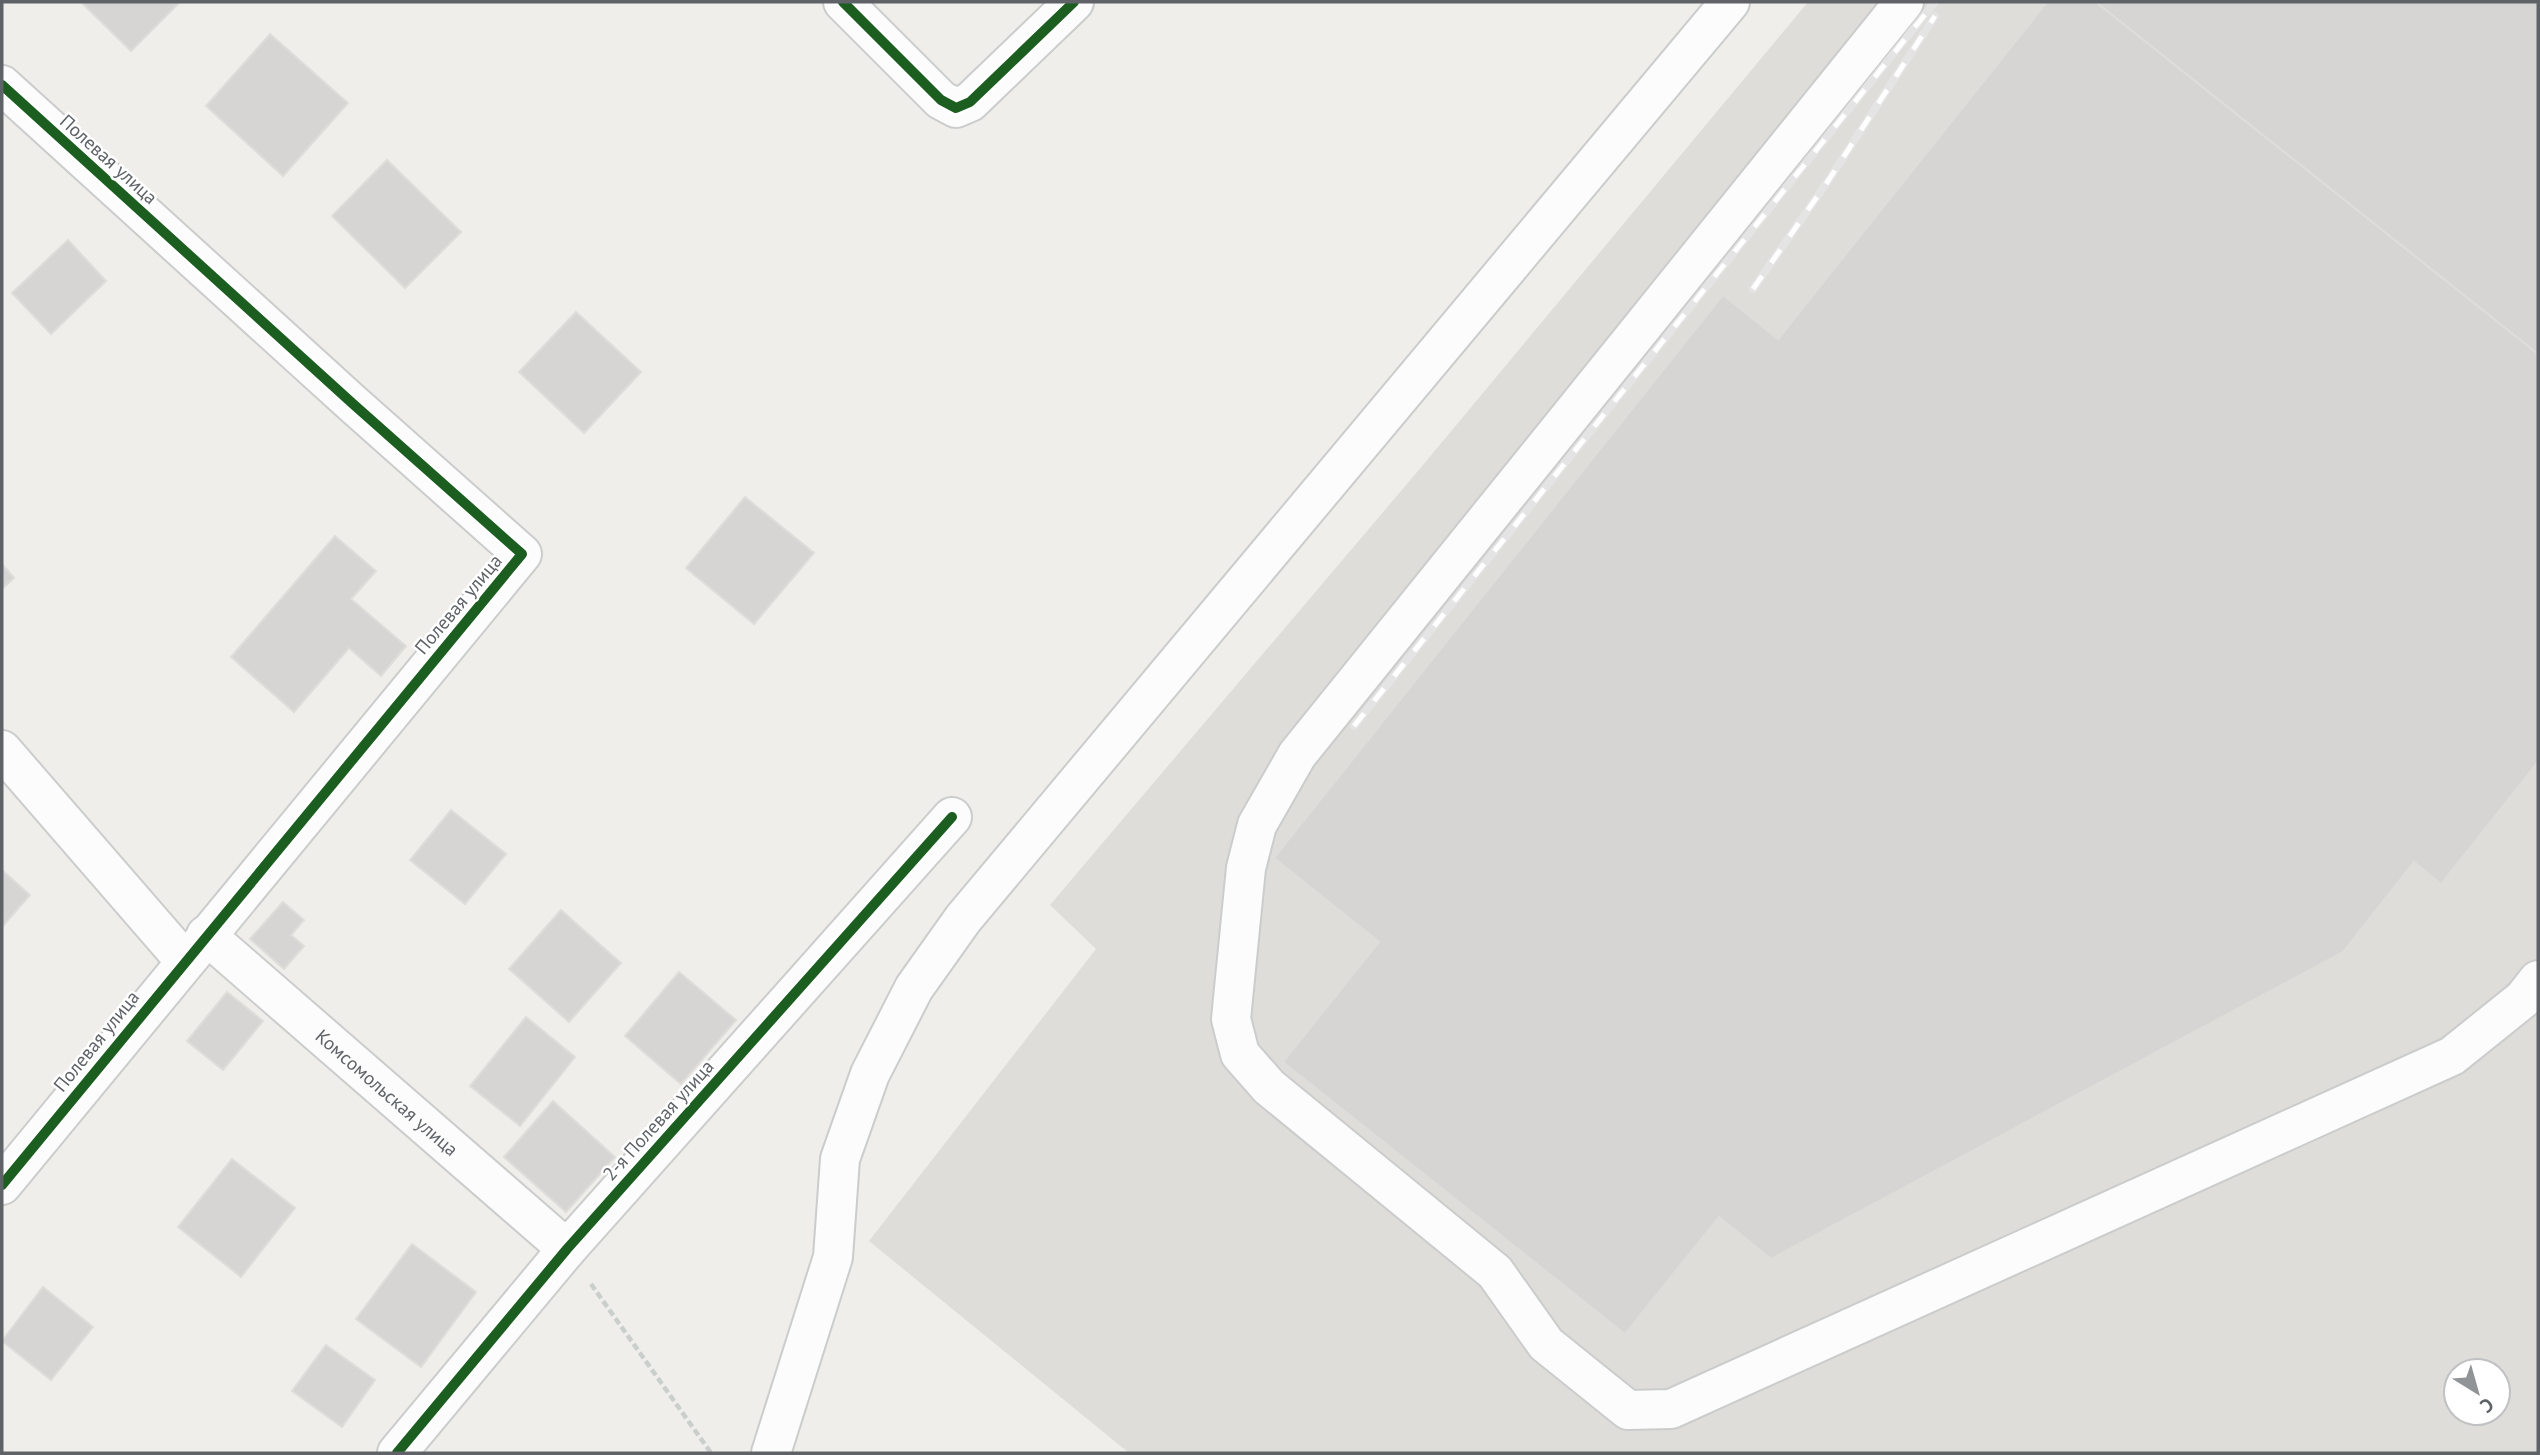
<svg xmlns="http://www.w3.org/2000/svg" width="2540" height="1455" font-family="'PT Sans',sans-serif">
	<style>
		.industrial { fill: #dfddda; fill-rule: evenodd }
		.building { fill: #d6d5d3; stroke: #deddd9; stroke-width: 2 }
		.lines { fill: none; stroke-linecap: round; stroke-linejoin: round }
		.minor-casing { stroke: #cbcccc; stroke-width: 42 }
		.path { stroke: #cacfcc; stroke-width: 4.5; stroke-dasharray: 7 3.5; stroke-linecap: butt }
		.minor { stroke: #fdfcfc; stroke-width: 38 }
		.rail-casing { stroke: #e4e4e4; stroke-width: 8 }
		.rail { stroke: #fff; stroke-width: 5; stroke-dasharray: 16; stroke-linecap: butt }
		.cycleway-casing { stroke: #fff; stroke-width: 15 }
		.cycleway { stroke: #1b5e20; stroke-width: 10 }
		.labels { text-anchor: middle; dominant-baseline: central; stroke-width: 5; stroke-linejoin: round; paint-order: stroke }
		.street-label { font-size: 19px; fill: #5f6368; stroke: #fff }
	</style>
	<rect width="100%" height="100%" fill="#efeeea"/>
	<!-- industrial -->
	<path class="industrial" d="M 1808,2 L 2538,2 L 2538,1453 L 1129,1453 L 869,1241 L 1096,949 L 1050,905 L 1423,465 ZM 2456,1371 L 2498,1371 L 2498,1413 L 2456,1413 Z"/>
	<!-- building -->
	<g class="building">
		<polygon points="81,2 180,2 131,51"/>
		<polygon points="2047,2 2096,2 2538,354 2538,762 2441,884 2414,862 2343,952 1771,1259 1719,1217 1625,1334 1283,1062 1379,942 1274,858 1723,295 1778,339"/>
		<polygon points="2096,2 2538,2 2538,354"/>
		<polygon points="270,34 348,103 283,176 206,106"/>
		<polygon points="387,160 461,232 405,288 332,216"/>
		<polygon points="68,240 106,281 51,334 12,293"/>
		<polygon points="576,312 641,372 584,433 519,372"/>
		<polygon points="745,497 814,553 754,624 686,568"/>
		<polygon points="335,536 376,571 351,599 406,646 381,676 349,648 294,712 231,657"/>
		<polygon points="2,564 14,578 2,589"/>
		<polygon points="451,810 506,854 465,904 410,860"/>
		<polygon points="2,870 30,895 2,927"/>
		<polygon points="283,902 304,920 291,935 304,946 284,969 250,939"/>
		<polygon points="561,910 621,963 569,1022 509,969"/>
		<polygon points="679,972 736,1020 681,1084 625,1036"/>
		<polygon points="227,992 263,1021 223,1070 187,1041"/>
		<polygon points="526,1017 575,1057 520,1126 470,1086"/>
		<polygon points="553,1101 615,1157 566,1212 504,1157"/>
		<polygon points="232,1159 295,1208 241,1277 178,1227"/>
		<polygon points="412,1244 476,1292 421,1367 356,1319"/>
		<polygon points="43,1287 93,1327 51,1380 2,1341"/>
		<polygon points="326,1345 375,1380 342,1427 292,1391"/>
	</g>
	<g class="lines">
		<!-- minor casing -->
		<g class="minor-casing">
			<g id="minor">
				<polyline points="843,2 941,100 956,108 970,102 1074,2"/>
				<polyline points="1904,2 1297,755 1257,825 1246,868 1231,1019 1240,1054 1269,1087 1495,1272 1546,1344 1628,1410 1671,1409 2452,1056 2523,999 2538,980"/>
				<polyline points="2,85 352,403 522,554 2,1185"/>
				<polyline points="2,750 185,961"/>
				<path id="s1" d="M 206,935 L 567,1249"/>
				<polyline points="397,1453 567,1249 952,817"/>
				<polyline points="771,1453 833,1257 840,1159 870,1074 914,988 963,919 1730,2"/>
			</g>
		</g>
		<!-- path -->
		<polyline class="path" points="591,1284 711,1453"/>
		<!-- minor -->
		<use href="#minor" class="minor"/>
		<!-- rail casing -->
		<g class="rail-casing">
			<g id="rail">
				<polyline points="1753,289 1828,181 1935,16"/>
				<polyline points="1354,726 1935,2"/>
			</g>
		</g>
		<!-- rail -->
		<use href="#rail" class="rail"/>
		<!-- cycleway casing -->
		<g class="cycleway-casing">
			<g id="cycleway">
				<polyline points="843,2 941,100 956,108 970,102 1074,2"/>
				<polyline points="2,85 352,403 522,554 2,1185"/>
				<polyline points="397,1453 567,1249 952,817"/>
			</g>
		</g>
		<!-- cycleway -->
		<use href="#cycleway" class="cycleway"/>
	</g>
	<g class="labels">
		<!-- street labels -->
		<g class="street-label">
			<text transform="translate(109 159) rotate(42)">Полевая улица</text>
			<text transform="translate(458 604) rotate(-50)">Полевая улица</text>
			<text transform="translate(96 1041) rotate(-51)">Полевая улица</text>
			<text stroke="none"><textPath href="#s1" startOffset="240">Комсомольская улица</textPath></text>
			<text transform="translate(658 1120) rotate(-48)">2-я Полевая улица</text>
		</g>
	</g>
	<!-- border -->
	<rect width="2540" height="1455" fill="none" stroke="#5f6368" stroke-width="7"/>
	<!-- north arrow -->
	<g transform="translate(2477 1392) rotate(143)"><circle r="33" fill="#ffffff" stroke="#bfc1c3" stroke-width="2"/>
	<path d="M0-5L12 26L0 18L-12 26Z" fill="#919496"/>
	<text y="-10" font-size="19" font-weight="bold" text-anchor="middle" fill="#5f6368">С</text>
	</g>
</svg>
